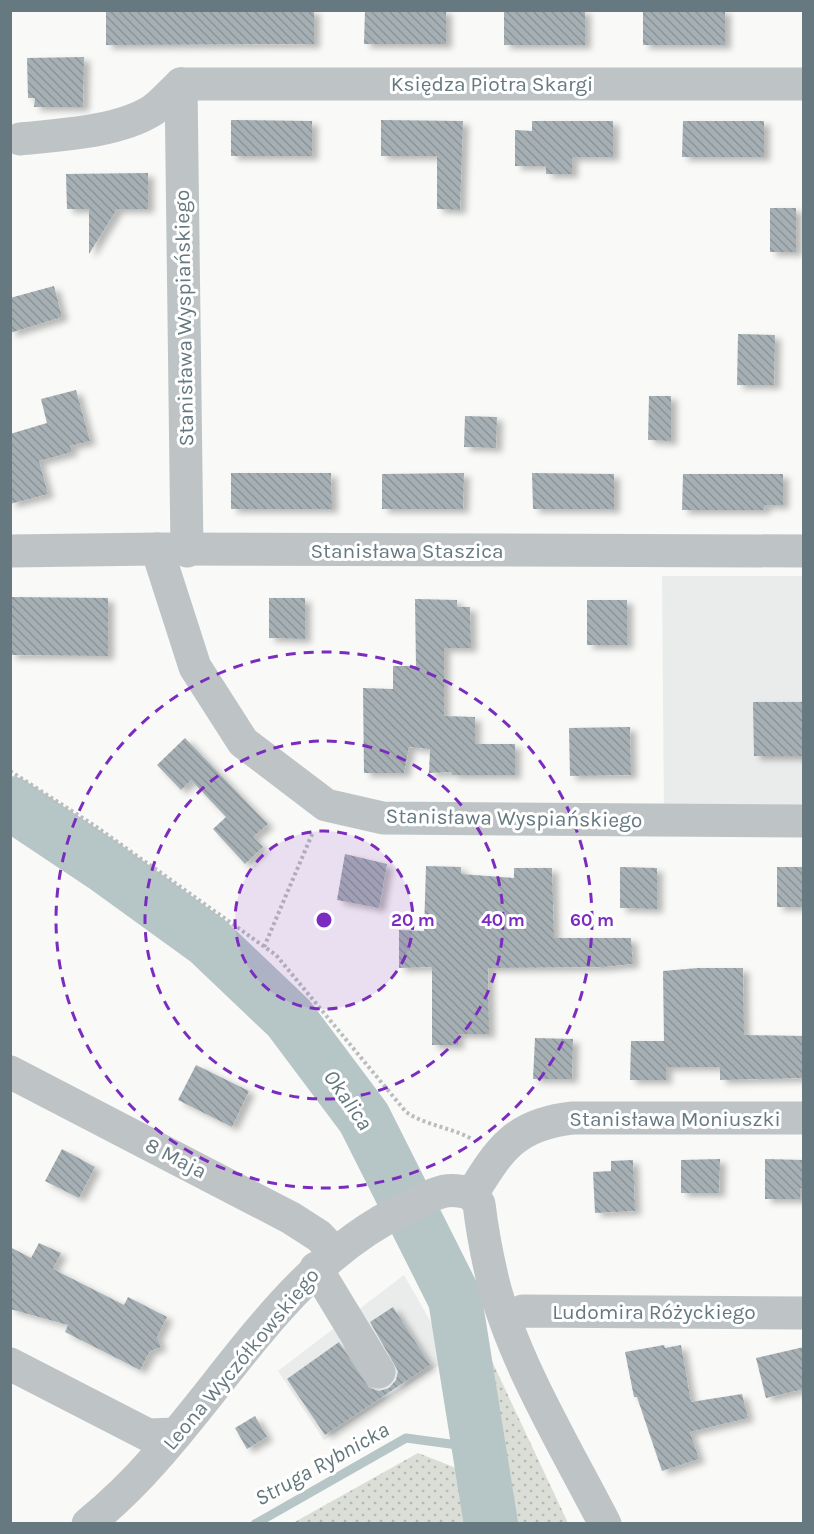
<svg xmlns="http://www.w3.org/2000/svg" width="814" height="1534" font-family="Karla,sans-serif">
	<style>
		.built { fill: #eaebeb }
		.park { fill: url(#park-dots) }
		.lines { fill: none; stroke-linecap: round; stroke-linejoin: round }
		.stream { stroke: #b6c5c6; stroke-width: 9 }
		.river { stroke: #b6c5c6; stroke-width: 54 }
		.building { fill: url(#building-back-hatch); filter: url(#shadow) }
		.path { stroke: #b9bdbf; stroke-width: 4; stroke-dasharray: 3 3; stroke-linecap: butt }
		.minor { stroke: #bec4c6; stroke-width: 33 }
		.ring { fill: none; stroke: #7b2cbf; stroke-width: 3; stroke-dasharray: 10 8 }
		.labels { text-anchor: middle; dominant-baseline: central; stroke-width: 6; stroke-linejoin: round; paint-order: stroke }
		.street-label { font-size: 21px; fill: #667980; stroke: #fff }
		.water-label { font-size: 22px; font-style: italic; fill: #61777a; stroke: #fff }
		.centre { fill: #7b2cbf; stroke: #fff; stroke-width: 3 }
		.ring-label { font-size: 18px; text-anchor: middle; font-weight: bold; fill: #7b2cbf; stroke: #fff; stroke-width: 6; stroke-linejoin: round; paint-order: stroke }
	</style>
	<defs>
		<pattern id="park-dots" width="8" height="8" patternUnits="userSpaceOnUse" patternTransform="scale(1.5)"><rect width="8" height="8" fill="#daded7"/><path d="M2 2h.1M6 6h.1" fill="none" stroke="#b5b9b4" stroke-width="1.8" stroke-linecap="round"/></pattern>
		<pattern id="building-back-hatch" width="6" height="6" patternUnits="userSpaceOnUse" patternTransform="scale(1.5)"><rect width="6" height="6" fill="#a6b0b4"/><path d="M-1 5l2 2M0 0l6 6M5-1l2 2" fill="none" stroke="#8b9498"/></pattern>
		<filter id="shadow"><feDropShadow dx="6" dy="4" stdDeviation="3" flood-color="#0004"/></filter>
	</defs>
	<rect width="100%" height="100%" fill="#f9f9f7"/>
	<!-- built -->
	<g class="built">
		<polygon points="662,576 803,576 803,821 664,820"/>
		<polygon points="404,1275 451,1357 324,1440 278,1371"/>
	</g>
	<!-- park -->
	<g class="park">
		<polygon points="474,1335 482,1340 568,1523 506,1523"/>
		<polygon points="418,1453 456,1468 465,1523 293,1523"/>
	</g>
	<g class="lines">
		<!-- stream -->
		<polyline class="stream" points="255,1524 406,1438 480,1448"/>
		<!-- river -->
		<polyline class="river" points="10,803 103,865 208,941 289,1018 364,1118 455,1299 491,1524"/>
	</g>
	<!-- building -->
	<g class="building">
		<polygon points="106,10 314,10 314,44 106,45"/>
		<polygon points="365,10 446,10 446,44 364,44"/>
		<rect x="504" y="10" width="81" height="35"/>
		<rect x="643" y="10" width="82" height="35"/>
		<polygon points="84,57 83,107 34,107 35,98 28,98 27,58"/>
		<polygon points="231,120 312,121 312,156 231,156"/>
		<polygon points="381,120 463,121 460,210 437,209 437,156 381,156"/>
		<polygon points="532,121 613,121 613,157 572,157 572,174 546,174 546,166 515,166 515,130 532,131"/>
		<polygon points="683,121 764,121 764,157 682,157"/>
		<polygon points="148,173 148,209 117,209 89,254 89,209 67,209 66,174"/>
		<rect x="770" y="208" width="26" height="44"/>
		<polygon points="54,286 62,317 10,333 10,298"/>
		<polygon points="738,334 775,335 774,385 737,385"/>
		<polygon points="76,390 90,441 70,446 72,452 39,461 48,494 10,504 10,434 47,423 41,399"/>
		<polygon points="649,396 671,396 671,441 648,440"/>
		<polygon points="465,416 497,417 496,448 464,447"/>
		<polygon points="231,473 331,473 332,509 231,509"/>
		<polygon points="464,473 463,509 382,509 382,474"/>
		<polygon points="532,473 614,474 614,509 533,509"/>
		<polygon points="683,474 783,474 783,505 765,505 764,510 682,510"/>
		<polygon points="10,597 108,598 108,656 10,655"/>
		<polygon points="269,598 305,598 305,639 269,638"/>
		<polygon points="415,599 457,600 457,607 470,607 471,648 444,648 444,716 475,717 475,744 515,744 515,775 452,775 452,772 429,773 430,749 409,747 404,773 364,773 363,688 393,689 393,666 416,666"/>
		<rect x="587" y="600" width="40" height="45"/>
		<polygon points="753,702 804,702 804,756 754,756"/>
		<polygon points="630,727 631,775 570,776 569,728"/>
		<polygon points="185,738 268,824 253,837 263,847 245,864 213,829 226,817 191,780 181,790 157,765"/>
		<polygon points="345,854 387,864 379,908 337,900"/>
		<polygon points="426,866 461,867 461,874 514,878 514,868 552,868 554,938 631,938 633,964 602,967 488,968 489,1034 458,1034 458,1045 432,1045 432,967 399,968 399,930 424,931"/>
		<polygon points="620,867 657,868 657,909 620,908"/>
		<rect x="777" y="867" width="27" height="40"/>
		<polygon points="698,968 743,968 744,1035 804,1036 804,1078 720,1080 720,1067 666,1067 666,1080 630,1080 631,1041 664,1041 663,971"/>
		<polygon points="535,1038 573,1039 572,1079 533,1079"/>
		<polygon points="196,1065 249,1091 232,1127 178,1100"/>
		<polygon points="62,1149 95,1167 79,1198 45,1181"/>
		<polygon points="720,1159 719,1193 681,1193 681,1160"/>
		<polygon points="765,1159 804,1160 804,1188 800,1188 800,1199 765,1199"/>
		<polygon points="633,1160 635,1211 595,1213 593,1172 611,1171 611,1161"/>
		<polygon points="39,1243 61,1253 53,1269 124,1305 128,1297 167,1317 157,1337 161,1347 150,1351 140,1370 65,1332 68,1325 10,1309 10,1247 31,1258"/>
		<polygon points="393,1307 430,1365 325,1435 287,1379 339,1342 369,1388 379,1391 389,1388 396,1380 398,1371 370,1322"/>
		<polygon points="664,1345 665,1348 681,1345 691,1402 742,1394 748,1418 690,1432 699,1459 662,1471 637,1397 634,1397 625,1352"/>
		<polygon points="804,1347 804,1389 766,1398 756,1358"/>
		<polygon points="255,1416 267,1437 247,1449 235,1428"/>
	</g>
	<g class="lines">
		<!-- path -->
		<g class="path">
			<path d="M 10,771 L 95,826 L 276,955 L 406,1112 C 427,1126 450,1127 472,1139"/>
			<polyline points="264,947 313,832"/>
		</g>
		<!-- minor -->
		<g class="minor">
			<polyline points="181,84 804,84"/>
			<polyline points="181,84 187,551"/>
			<path d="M 20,139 C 60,135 119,132 153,110 C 163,103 172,92 181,84"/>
			<polyline points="157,549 195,667 243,742 326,805 383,818 804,821"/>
			<polyline points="10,551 157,549 804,551"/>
			<polyline points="10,1072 291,1218 319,1236 335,1253"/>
			<path d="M 472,1194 C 500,1148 516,1124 573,1118 L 804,1118"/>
			<path d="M 472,1194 L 479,1204 C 482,1229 487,1256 493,1281 C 513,1361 567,1450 605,1524"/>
			<polyline points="316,1268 379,1372"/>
			<polyline points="505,1318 523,1311 804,1313"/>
			<polyline points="10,1364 148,1435 176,1434"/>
			<path d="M 88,1524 C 112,1504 134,1483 154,1460 C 234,1371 295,1260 408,1207 C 434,1195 443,1185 472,1194"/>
		</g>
	</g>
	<!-- distance rings -->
	<circle cx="324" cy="920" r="89" fill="#7b2cbf" fill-opacity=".12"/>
	<g class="ring">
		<circle cx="324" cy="920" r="89"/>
		<circle cx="324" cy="920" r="179"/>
		<circle cx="324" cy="920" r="268"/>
	</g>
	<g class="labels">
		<!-- street labels -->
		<g class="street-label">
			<text x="492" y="84">Księdza Piotra Skargi</text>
			<text transform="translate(184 318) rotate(-91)">Stanisława Wyspiańskiego</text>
			<text x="407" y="551">Stanisława Staszica</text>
			<text transform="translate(514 818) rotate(1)">Stanisława Wyspiańskiego</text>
			<text x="675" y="1119">Stanisława Moniuszki</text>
			<text transform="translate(176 1158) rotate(27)">8 Maja</text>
			<text x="654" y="1312">Ludomira Różyckiego</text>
			<text transform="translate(241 1359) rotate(-50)">Leona Wyczółkowskiego</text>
		</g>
		<!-- water labels -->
		<g class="water-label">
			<text transform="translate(348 1100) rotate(55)">Okalica</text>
			<text transform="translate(322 1464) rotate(-29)">Struga Rybnicka</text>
		</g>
	</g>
	<circle cx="324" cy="920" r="9" class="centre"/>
	<g class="ring-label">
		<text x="413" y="926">20 m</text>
		<text x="503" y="926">40 m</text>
		<text x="592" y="926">60 m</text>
	</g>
	<!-- border -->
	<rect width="814" height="1534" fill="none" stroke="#667980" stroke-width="24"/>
</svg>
